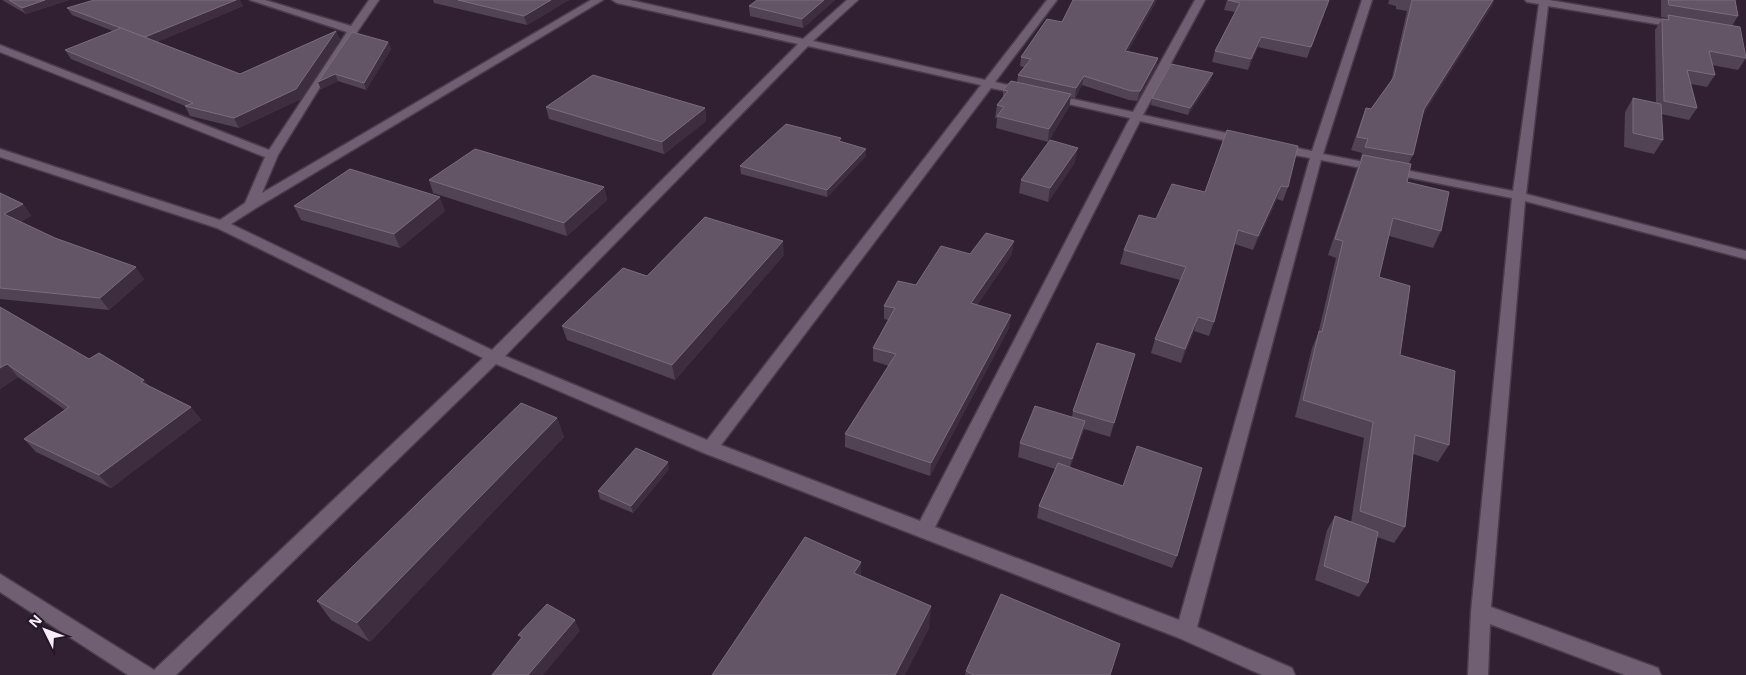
<svg xmlns="http://www.w3.org/2000/svg" width="1746" height="675" font-family="'Noto Sans',sans-serif">
	<style>
		.lines { fill: none; stroke-linecap: round; stroke-linejoin: round }
		.minor-casing { stroke: #493c4b; stroke-width: 3 }
		.minor { fill: #705f73; fill-rule: evenodd }
		.wall { fill: #514254 }
		.shaded-wall { fill: #3d2d3f }
		.building { fill: #635466; stroke: #7a6c7d }
	</style>
	<rect width="100%" height="100%" fill="#302032"/>
	<g class="lines">
		<!-- minor casing -->
		<g class="minor-casing">
			<path id="minor" d="M 250,0 L 265,0 L 351,26 L 369,0 L 379,0 L 325,79 L 278,155 L 262,193 L 591,0 L 603,0 L 256,208 L 231,224 L 492,350 L 798,44 L 617,3 L 612,0 L 630,0 L 803,39 L 847,0 L 858,0 L 813,41 L 985,80 L 1047,0 L 1057,0 L 995,82 L 1029,90 L 1031,92 L 1029,94 L 1025,95 L 991,88 L 721,445 L 920,521 L 1130,118 L 1046,99 L 1044,97 L 1050,94 L 1133,112 L 1195,0 L 1205,0 L 1143,115 L 1245,137 L 1251,141 L 1245,145 L 1140,121 L 935,527 L 1179,620 L 1310,158 L 1273,151 L 1271,148 L 1277,144 L 1312,151 L 1362,0 L 1372,0 L 1323,154 L 1513,191 L 1539,4 L 1527,2 L 1525,0 L 1549,0 L 1684,23 L 1684,27 L 1680,28 L 1548,6 L 1526,194 L 1746,251 L 1746,259 L 1525,201 L 1491,607 L 1658,668 L 1661,675 L 1625,675 L 1490,624 L 1488,675 L 1468,675 L 1471,612 L 1512,198 L 1321,160 L 1197,627 L 1292,668 L 1295,675 L 1262,675 L 1179,638 L 704,453 L 496,364 L 176,675 L 128,675 L 0,592 L 0,574 L 154,670 L 483,358 L 217,228 L 0,157 L 0,149 L 220,220 L 245,203 L 265,157 L 0,52 L 0,45 L 269,150 L 347,32 ZM 808,46 L 981,85 L 707,440 L 505,356 Z"/>
		</g>
		<!-- minor -->
		<use href="#minor" class="minor"/>
	</g>
	<!-- wall -->
	<g class="wall">
		<polygon points="2,0 69,0 26,14"/>
		<polygon points="433,0 569,0 527,25 434,3"/>
		<polygon points="757,0 835,0 803,28 750,16 749,6"/>
		<polygon points="1157,0 1128,51 1158,58 1156,68 1137,101 1129,100 1082,85 1075,98 1071,97 1069,107 1048,142 996,128 997,118 995,118 997,105 1003,98 1003,90 1017,82 1018,75 1024,67 1020,66 1021,57"/>
		<polygon points="1227,0 1329,0 1307,58 1258,47 1248,70 1212,62 1215,51 1235,12 1224,10"/>
		<polygon points="1389,0 1494,0 1492,6 1422,116 1413,155 1409,163 1407,182 1441,231 1433,248 1389,236 1379,277 1400,355 1449,445 1438,462 1413,454 1405,527 1394,543 1377,537 1368,583 1359,597 1315,580 1327,530 1335,516 1351,522 1364,438 1295,417 1312,348 1318,334 1336,258 1328,255 1356,171 1361,160 1360,160 1362,153 1351,150 1361,121 1366,108 1371,109 1391,82 1407,11 1396,9 1396,6 1388,4"/>
		<polygon points="1661,0 1735,0 1738,16 1732,26 1746,58 1738,70 1712,65 1715,75 1707,87 1691,84 1697,108 1689,120 1661,114 1663,140 1654,154 1624,147 1625,112 1633,98 1656,103 1655,30 1662,19 1666,19 1667,18 1661,17"/>
		<polygon points="243,6 157,42 240,74 336,31 340,40 301,99 239,128 190,116 185,106 71,59 65,50 113,31 72,15 67,8"/>
		<polygon points="388,42 391,49 366,90 338,81 321,89 318,82"/>
		<polygon points="1211,80 1188,115 1151,105 1152,98"/>
		<polygon points="546,107 705,108 706,121 664,154 549,119"/>
		<polygon points="1227,130 1288,187 1283,201 1277,199 1253,250 1235,244 1214,322 1209,336 1194,331 1181,363 1151,353 1155,339 1180,280 1120,264 1124,250 1156,219 1205,192"/>
		<polygon points="842,142 866,156 827,197 741,174 740,166"/>
		<polygon points="1075,162 1048,202 1019,193 1021,180"/>
		<polygon points="429,180 604,187 607,200 567,236 433,193"/>
		<polygon points="0,193 23,204 31,216 20,222 144,279 109,310 0,299"/>
		<polygon points="294,206 445,211 400,248 301,220"/>
		<polygon points="970,254 1012,254 977,305 1009,328 930,476 845,447 845,434 889,366 873,361 873,348 888,320 884,319 884,306"/>
		<polygon points="784,255 675,380 567,340 562,326"/>
		<polygon points="0,307 89,359 144,380 149,386 191,407 201,420 111,488 36,452 24,439 65,410 18,377 0,389"/>
		<polygon points="1135,354 1110,437 1084,429 1082,435 1070,468 1177,556 1172,568 1037,518 1039,506 1055,469 1018,457 1020,443 1072,417 1073,411"/>
		<polygon points="557,418 564,437 370,642 331,620 317,601"/>
		<polygon points="669,469 633,513 600,499 598,491"/>
		<polygon points="966,671 1110,675 965,675"/>
	</g>
	<!-- shaded-wall -->
	<g class="shaded-wall">
		<polygon points="45,0 69,0 26,14 22,8"/>
		<polygon points="230,0 240,0 243,6 150,45 145,37"/>
		<polygon points="551,0 569,0 527,25 524,16"/>
		<polygon points="824,0 835,0 803,28 802,19"/>
		<polygon points="1154,0 1157,0 1123,60 1125,51"/>
		<polygon points="1493,0 1494,0 1492,6 1418,123 1424,109"/>
		<polygon points="336,31 340,40 301,99 239,128 234,118"/>
		<polygon points="1261,37 1258,47 1248,70 1251,59"/>
		<polygon points="388,42 391,49 366,90 364,83"/>
		<polygon points="1158,58 1156,68 1137,101 1140,91"/>
		<polygon points="1213,73 1211,80 1188,115 1190,108"/>
		<polygon points="335,74 338,81 321,89 318,82"/>
		<polygon points="1084,76 1082,85 1075,98 1076,88"/>
		<polygon points="1071,94 1069,107 1048,142 1049,129"/>
		<polygon points="705,108 706,121 664,154 662,142"/>
		<polygon points="1078,148 1075,162 1048,202 1050,188"/>
		<polygon points="866,149 866,156 827,197 827,190"/>
		<polygon points="1281,186 1277,199 1253,250 1258,236"/>
		<polygon points="604,187 607,200 567,236 564,223"/>
		<polygon points="440,197 445,211 400,248 394,234"/>
		<polygon points="23,204 31,216 13,225 4,214"/>
		<polygon points="783,241 784,255 675,380 672,365"/>
		<polygon points="1014,241 1012,254 969,317 971,303"/>
		<polygon points="136,267 144,279 109,310 100,298"/>
		<polygon points="1011,315 1009,328 930,476 931,463"/>
		<polygon points="1198,317 1194,331 1181,363 1185,349"/>
		<polygon points="1135,354 1131,368 1110,437 1114,423"/>
		<polygon points="7,364 18,377 0,389 0,368"/>
		<polygon points="144,380 154,393 141,382"/>
		<polygon points="191,407 201,420 111,488 99,475"/>
		<polygon points="557,418 564,437 370,642 357,623"/>
		<polygon points="1085,421 1082,435 1068,473 1072,459"/>
		<polygon points="668,462 669,469 633,513 631,506"/>
		<polygon points="861,562 861,585 854,573"/>
		<polygon points="931,606 929,629 905,675 895,675"/>
		<polygon points="575,620 580,631 543,675 528,675"/>
	</g>
	<!-- building -->
	<g class="building">
		<polygon points="9,0 45,0 22,8"/>
		<polygon points="94,0 236,0 145,37 67,8"/>
		<polygon points="458,0 551,0 524,16"/>
		<polygon points="757,0 824,0 802,19 749,6"/>
		<polygon points="1073,0 1154,0 1125,51 1158,58 1140,91 1131,91 1084,76 1076,88 1018,75 1031,59 1021,57 1047,19 1062,22"/>
		<polygon points="1228,0 1329,0 1311,47 1261,37 1251,59 1215,51 1240,3"/>
		<polygon points="1412,0 1493,0 1424,109 1413,155 1365,147 1368,139 1357,137 1366,108 1371,109 1394,77"/>
		<polygon points="1668,0 1735,0 1738,16 1669,5"/>
		<polygon points="1668,15 1740,27 1746,58 1709,51 1715,75 1687,70 1697,108 1664,101 1662,19 1669,20"/>
		<polygon points="121,28 240,74 336,31 296,89 234,118 185,106 193,103 65,50"/>
		<polygon points="352,32 388,42 364,83 335,74 318,82"/>
		<polygon points="1171,64 1213,73 1190,108 1152,98"/>
		<polygon points="593,75 705,108 662,142 546,107"/>
		<polygon points="1011,81 1071,94 1049,129 997,116 1004,107 997,105 1008,91 1003,90"/>
		<polygon points="1633,98 1661,104 1663,140 1633,133"/>
		<polygon points="786,124 841,138 839,141 866,149 827,190 740,166"/>
		<polygon points="1227,130 1298,146 1288,187 1281,186 1258,236 1238,230 1214,322 1198,317 1185,349 1155,339 1186,267 1124,250 1139,215 1156,219 1172,184 1205,192"/>
		<polygon points="1050,140 1078,148 1050,188 1021,180"/>
		<polygon points="475,149 604,187 564,223 429,180"/>
		<polygon points="1363,155 1411,164 1407,182 1449,192 1441,231 1393,218 1379,277 1410,286 1400,355 1455,371 1449,445 1415,435 1405,527 1360,511 1373,422 1303,400 1319,331 1322,332 1343,241 1335,239"/>
		<polygon points="350,169 440,197 394,234 294,206"/>
		<polygon points="0,193 23,204 4,214 55,238 136,267 100,298 0,288"/>
		<polygon points="705,217 783,241 672,365 562,326 623,268 647,276"/>
		<polygon points="986,233 1014,241 971,303 1011,315 931,463 845,434 896,354 873,348 895,308 884,306 898,281 916,285 941,246 970,254"/>
		<polygon points="0,307 89,359 99,353 144,380 141,382 191,407 99,475 24,439 69,407 7,364 0,368"/>
		<polygon points="1097,343 1135,354 1114,423 1073,411"/>
		<polygon points="521,403 557,418 357,623 317,601"/>
		<polygon points="1035,406 1085,421 1072,459 1020,443"/>
		<polygon points="1137,446 1202,468 1177,556 1039,506 1058,463 1123,486"/>
		<polygon points="636,448 668,462 631,506 598,491"/>
		<polygon points="1335,516 1378,532 1368,583 1324,566"/>
		<polygon points="805,537 861,562 854,573 931,606 895,675 712,675"/>
		<polygon points="1001,594 1120,644 1110,675 974,675 966,671"/>
		<polygon points="547,604 575,620 528,675 492,675 522,637 518,635"/>
	</g>
	<!-- north arrow -->
	<g transform="translate(45 630) rotate(312)" stroke="#261728" stroke-width="4" paint-order="stroke">
	<path d="M0-4L9 19L0 12L-9 19Z" fill="#f7edf9"/>
	<text y="-8" font-size="14" font-weight="bold" text-anchor="middle" fill="#f7edf9">N</text>
	</g>
</svg>
